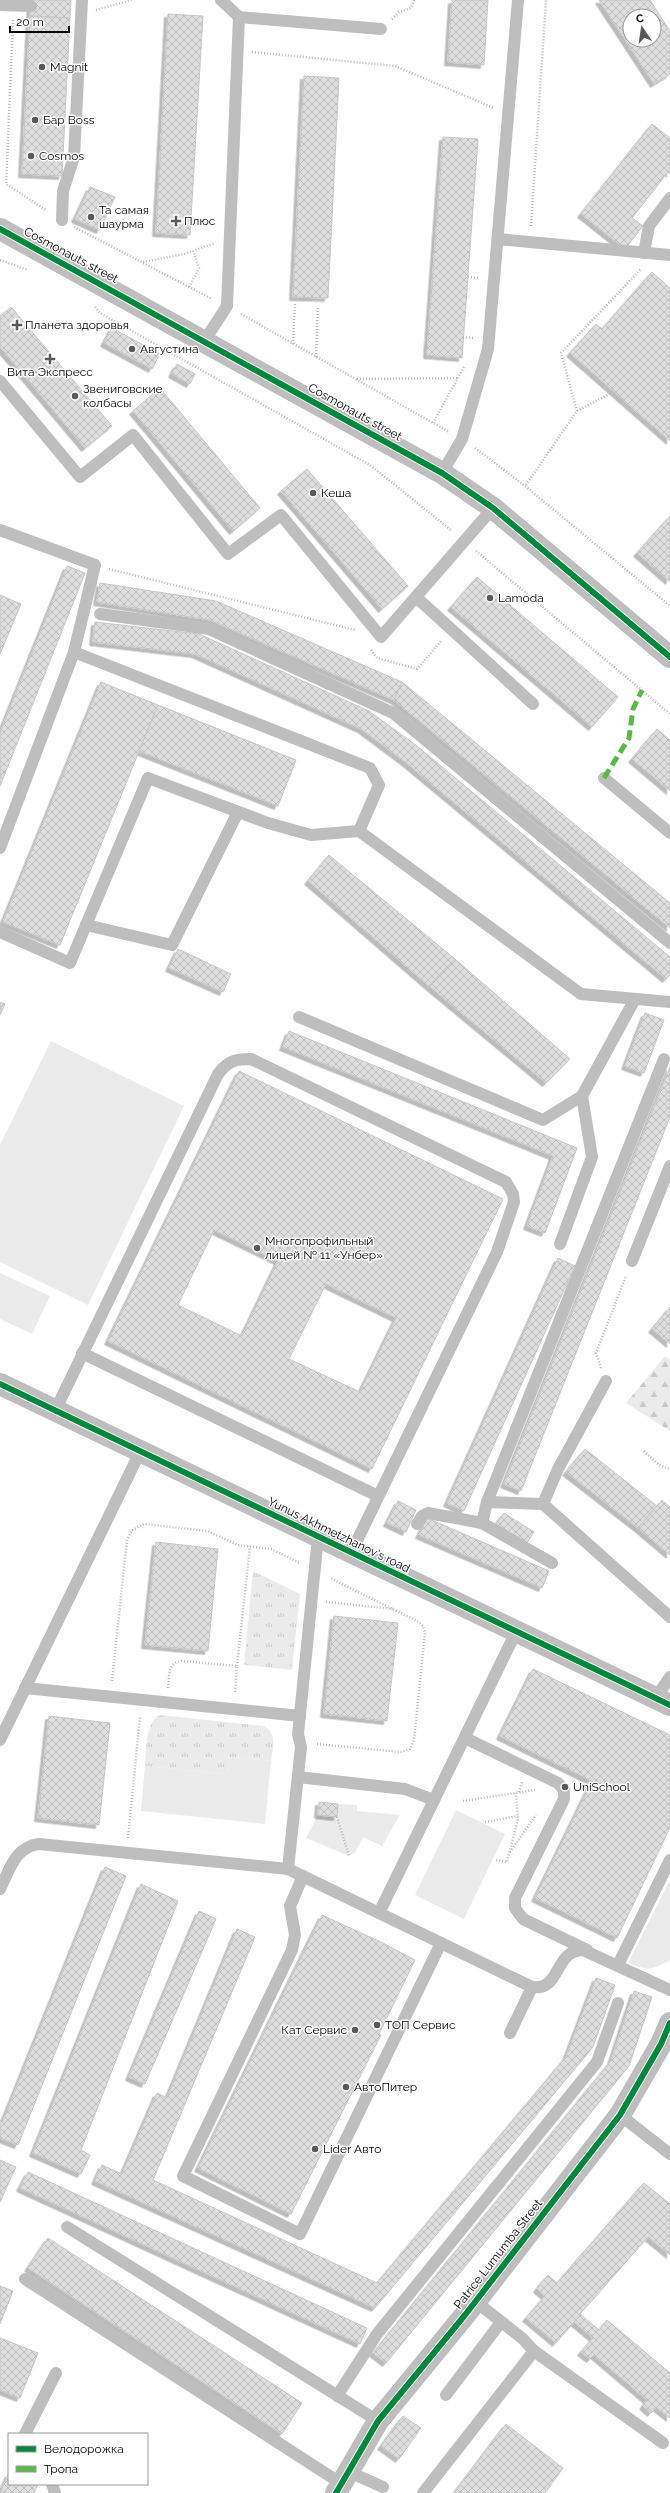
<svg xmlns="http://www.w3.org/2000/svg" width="670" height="2493" font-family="Raleway,sans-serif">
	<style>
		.grass { fill: #ebebeb }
		.forest { fill: url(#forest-firs) }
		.park { fill: url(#park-tufts) }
		.building { fill: url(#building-cross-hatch); stroke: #c6c6c6; fill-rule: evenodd; filter: url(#shadow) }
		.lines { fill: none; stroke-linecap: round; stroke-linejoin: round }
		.path { stroke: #b9b9b9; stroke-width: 2.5; stroke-dasharray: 1 2; stroke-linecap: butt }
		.service { stroke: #bebebe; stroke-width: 12 }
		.minor { stroke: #bebebe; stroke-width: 22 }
		.tertiary { stroke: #bebebe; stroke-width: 22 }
		.quiet { stroke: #58b947; stroke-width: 5; stroke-dasharray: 10 5; stroke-linecap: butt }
		.cycleway-casing { stroke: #fff; stroke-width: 8 }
		.cycleway { stroke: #00873e; stroke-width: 6 }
		.poi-dot { fill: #595959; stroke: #fff; stroke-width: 1.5 }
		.labels { text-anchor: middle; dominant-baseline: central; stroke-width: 3; stroke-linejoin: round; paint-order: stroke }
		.poi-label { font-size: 12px; fill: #000; stroke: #fff; text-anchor: start }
		.street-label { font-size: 12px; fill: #000; stroke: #fff }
	</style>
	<defs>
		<pattern id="forest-firs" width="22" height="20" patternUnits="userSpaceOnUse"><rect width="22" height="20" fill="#ebebeb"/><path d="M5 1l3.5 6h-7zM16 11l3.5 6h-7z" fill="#c8c8c8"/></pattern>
		<pattern id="park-tufts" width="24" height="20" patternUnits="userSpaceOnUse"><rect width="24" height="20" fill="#ebebeb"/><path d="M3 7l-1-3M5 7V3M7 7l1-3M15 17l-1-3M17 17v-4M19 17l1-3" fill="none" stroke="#c8c8c8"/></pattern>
		<pattern id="building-cross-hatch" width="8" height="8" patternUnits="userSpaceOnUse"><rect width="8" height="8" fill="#dedede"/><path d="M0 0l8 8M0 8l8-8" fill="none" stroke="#bdbdbd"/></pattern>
		<filter id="shadow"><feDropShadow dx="-3.5" dy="3.5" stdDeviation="0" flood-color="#0004"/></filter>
	</defs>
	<rect width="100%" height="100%" fill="#fff"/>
	<!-- grass -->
	<g class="grass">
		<polygon points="51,1041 184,1106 88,1305 0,1262 0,1145"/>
		<polygon points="0,1273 50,1296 32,1334 0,1319"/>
		<polygon points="230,1757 271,1761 265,1824 141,1811 145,1766 228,1774"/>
		<polygon points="338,1804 357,1805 357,1811 400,1815 382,1846 363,1837 355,1853 349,1856 306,1838 318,1815 337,1817"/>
		<polygon points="456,1810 505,1834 464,1919 415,1895"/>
		<path d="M 670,1880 L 670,1960 C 652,1970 648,1971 628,1963 Z"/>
	</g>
	<!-- forest -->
	<polygon class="forest" points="665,1356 670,1360 670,1431 626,1403"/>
	<!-- park -->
	<g class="park">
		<polygon points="253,1571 300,1594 292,1670 244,1665"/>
		<path d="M 160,1715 L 264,1726 C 277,1734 273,1747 271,1761 L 230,1757 L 228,1774 L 145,1766 C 147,1749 144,1724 160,1715 Z"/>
	</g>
	<!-- building -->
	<g class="building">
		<polygon points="31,0 71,0 70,18 30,16"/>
		<polygon points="452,0 488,0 484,65 448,62"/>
		<path d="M 599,0 L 650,0 L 670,31 L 670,74 L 654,84 ZM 630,16 L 654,16 L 654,40 L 630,40 Z"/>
		<polygon points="168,14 203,16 190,235 156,233"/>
		<polygon points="30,16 70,18 62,176 22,174"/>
		<polygon points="304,76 339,78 328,298 293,297"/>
		<polygon points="652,124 670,138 670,174 668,172 632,218 643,226 625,249 581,214"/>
		<polygon points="443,137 478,139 462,358 427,355"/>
		<polygon points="90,187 115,197 100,230 75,219"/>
		<polygon points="652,272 670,288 670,441 570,353 596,324 602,329"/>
		<polygon points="11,307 112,426 85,448 0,347 0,316"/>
		<polygon points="112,328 160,354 152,369 104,343"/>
		<polygon points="177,364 195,374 190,384 172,374"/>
		<polygon points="160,388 260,508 233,531 133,411"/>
		<polygon points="307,469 408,586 382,609 281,491"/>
		<polygon points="670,516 670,579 669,581 637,553"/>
		<polygon points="67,566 85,573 0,786 0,733"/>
		<polygon points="477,577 618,697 592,727 451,607"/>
		<polygon points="100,583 216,601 402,682 394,700 210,620 97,602"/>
		<polygon points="0,595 21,604 0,654"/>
		<polygon points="95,622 199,634 369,711 417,746 670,957 670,975 666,979 404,761 361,729 195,654 93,642"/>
		<polygon points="101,682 158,705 60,945 3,922"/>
		<polygon points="402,682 670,903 670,928 394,700"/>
		<polygon points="158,705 296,760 278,806 139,751"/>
		<polygon points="657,729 670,740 670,791 632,759"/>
		<polygon points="329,855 455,959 429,986 308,881"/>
		<polygon points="178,949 231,974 223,992 169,968"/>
		<polygon points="455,959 570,1059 546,1083 429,986"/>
		<polygon points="0,1002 5,1004 0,1015"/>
		<polygon points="645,1013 664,1020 644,1073 625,1066"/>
		<polygon points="289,1031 577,1148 545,1233 527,1226 553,1156 283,1047"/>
		<polygon points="670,1067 670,1117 521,1491 504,1484"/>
		<path d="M 239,1071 L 503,1199 L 372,1469 L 108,1341 ZM 214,1230 L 278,1261 L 242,1336 L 178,1305 ZM 326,1284 L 396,1318 L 360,1392 L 289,1359 Z"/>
		<polygon points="558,1258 575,1266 464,1511 447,1503"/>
		<polygon points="670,1307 670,1344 652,1329"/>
		<polygon points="585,1449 657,1506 638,1528 566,1472"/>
		<polygon points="662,1500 670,1507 670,1555 638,1528"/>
		<polygon points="398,1501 416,1510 406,1532 387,1523"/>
		<polygon points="504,1513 534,1532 526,1544 496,1524"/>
		<polygon points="427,1518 549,1571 542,1588 419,1535"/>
		<polygon points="156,1542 218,1549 208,1651 145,1645"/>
		<polygon points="334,1616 398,1623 387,1721 324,1714"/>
		<polygon points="533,1669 670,1735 670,1828 617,1938 535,1898 592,1781 500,1736"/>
		<polygon points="49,1716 110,1723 99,1825 38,1818"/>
		<polygon points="319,1802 338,1804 337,1817 318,1815"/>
		<polygon points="105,1867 126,1876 18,2145 0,2138 0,2120 3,2121"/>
		<polygon points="141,1884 178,1901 81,2150 90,2155 81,2174 33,2153"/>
		<polygon points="199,1911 216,1919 145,2084 129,2077"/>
		<polygon points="322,1915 383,1943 415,1960 379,2034 381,2035 291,2214 198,2168"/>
		<polygon points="237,1929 255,1937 153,2180 377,2283 566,2057 596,1978 615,1985 593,2047 375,2308 95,2181 102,2165 122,2174 157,2093 167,2098"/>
		<polygon points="634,1991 652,1997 629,2066 386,2363 373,2353 611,2061"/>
		<polygon points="0,2160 16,2167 0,2202"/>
		<polygon points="28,2172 367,2328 360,2344 20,2188"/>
		<polygon points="644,2183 670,2204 670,2255 648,2237 580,2314 599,2330 607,2320 670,2373 670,2418 656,2407 651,2413 643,2406 647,2400 594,2355 590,2359 581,2352 593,2338 574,2322 556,2343 526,2318 545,2296 537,2289 542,2282 548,2275 557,2283"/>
		<polygon points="48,2238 302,2403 282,2434 28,2268"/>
		<polygon points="0,2286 13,2291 0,2324"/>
		<polygon points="0,2338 38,2353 20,2398 0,2390"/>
		<polygon points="403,2416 421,2428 399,2459 381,2446"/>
		<polygon points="506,2424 563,2468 545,2493 454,2493"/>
		<polygon points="9,2473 9,2484 38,2484 34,2493 0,2493"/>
	</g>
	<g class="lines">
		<!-- path -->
		<g class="path">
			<polyline points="96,10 132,0"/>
			<polyline points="392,19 399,12 411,8 414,0"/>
			<polyline points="13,20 6,184 46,210"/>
			<polyline points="252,52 395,66 494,108"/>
			<polyline points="531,226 546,0"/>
			<polyline points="74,227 212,299"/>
			<polyline points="0,260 28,270"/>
			<polyline points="143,262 184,254 215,243"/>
			<polyline points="468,277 480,278"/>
			<polyline points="189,287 199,268 193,251"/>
			<polyline points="95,307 100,313 370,465 452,531"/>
			<polyline points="241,314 449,432"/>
			<polyline points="463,337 473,338"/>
			<polyline points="293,344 295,304"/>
			<polyline points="316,357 318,306"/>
			<polyline points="357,379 458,378"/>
			<polyline points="577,411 561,353 641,269"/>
			<polyline points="433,423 465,365"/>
			<polyline points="475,448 525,486 670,606"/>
			<polyline points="526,485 577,411 613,392"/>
			<polyline points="476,551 670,714"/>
			<polyline points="109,569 355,630"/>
			<polyline points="371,650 377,658 417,669 442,640"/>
			<polyline points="601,1368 596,1353 626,1276"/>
			<polyline points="644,1451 659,1465 670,1469"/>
			<polyline points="326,1602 393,1609"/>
			<polyline points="237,1666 250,1546"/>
			<polyline points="112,1681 127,1540 132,1530 144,1524 207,1531 238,1545 271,1549 300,1563"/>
			<path d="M 168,1688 C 169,1676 168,1662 182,1661 L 237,1666 L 235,1694"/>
			<polyline points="317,1744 401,1752 410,1749 414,1740 425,1633 423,1626 417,1621 330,1578"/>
			<polyline points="519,1792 522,1782"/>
			<polyline points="463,1801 535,1790"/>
			<polyline points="337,1817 349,1856"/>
			<polyline points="485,1822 518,1816"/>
			<polyline points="128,1838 140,1716"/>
			<polyline points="510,1852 536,1815"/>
			<polyline points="496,1860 507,1862 518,1819 516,1793"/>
		</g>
		<!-- service -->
		<g class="service">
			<polyline points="0,5 31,6"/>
			<polyline points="239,17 381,29"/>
			<polyline points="62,220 63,191 74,157 82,0"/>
			<polyline points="498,239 670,255"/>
			<polyline points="644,253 649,226 670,198"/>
			<polyline points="205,340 227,306 239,17 221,0"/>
			<polyline points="0,381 80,477 133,435 228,554 281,515 381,637 493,508"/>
			<polyline points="442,473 462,439 488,349 518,0"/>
			<polyline points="0,530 95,565 74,652 370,768 379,785 359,831 581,994 670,1002"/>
			<polyline points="416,597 533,704"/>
			<polyline points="100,614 209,629 393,713 670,943"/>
			<polyline points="604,778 670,833"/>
			<polyline points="0,848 74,652"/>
			<polyline points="86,925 172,945 238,812"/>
			<polyline points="0,932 70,963 148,778 268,823 311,835 359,831"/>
			<polyline points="299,1017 543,1120 582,1096 635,999"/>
			<polyline points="560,1244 592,1157 582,1096"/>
			<polyline points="632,1261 670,1166"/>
			<polyline points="82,1353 378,1496"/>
			<path d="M 55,1411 L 218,1074 C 228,1061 235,1059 251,1059 L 506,1182 L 513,1194 L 514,1202 L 497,1252 L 351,1553"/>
			<polyline points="487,1502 543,1504 670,1617"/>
			<polyline points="543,1504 558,1469 606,1381"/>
			<polyline points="417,1524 422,1516 428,1513 482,1523"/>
			<polyline points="552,1563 482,1523 487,1502 664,1059"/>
			<polyline points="25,1688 300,1716"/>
			<polyline points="655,1699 670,1677"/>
			<polyline points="465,1738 558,1783 564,1790 564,1799 515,1898 515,1908 523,1919 587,1950"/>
			<polyline points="0,1740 140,1452"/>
			<polyline points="298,1777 405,1789 434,1800"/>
			<polyline points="288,1869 301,1747 298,1734 318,1537"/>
			<polyline points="303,1876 290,1906 295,1935 292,1950 183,2176 300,2234 441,1943"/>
			<path d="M 0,1889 C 10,1869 15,1847 39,1844 L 288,1869 L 532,1987 C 562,1991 553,1951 583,1950 L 670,1990"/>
			<polyline points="379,1913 516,1632"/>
			<polyline points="618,1965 670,1860"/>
			<polyline points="510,2033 532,1987"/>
			<polyline points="620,2115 670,2154"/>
			<polyline points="67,2227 378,2421"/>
			<polyline points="25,2279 342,2484"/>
			<polyline points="475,2301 523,2339 534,2351 663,2443"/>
			<polyline points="446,2395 501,2322"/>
			<polyline points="337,2396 377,2334 597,2062 618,2003"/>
			<polyline points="25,2434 56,2373"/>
			<polyline points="349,2472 383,2487"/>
			<polyline points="52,2484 55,2493"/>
			<polyline points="423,2493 534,2351"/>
		</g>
		<!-- minor -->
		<polyline class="minor" points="0,1384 670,1705"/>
		<!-- tertiary -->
		<g class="tertiary">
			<polyline points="0,229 442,473 493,508 670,657"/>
			<polyline points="336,2493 378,2421 465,2315 620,2115 661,2044 670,2023"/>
		</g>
		<!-- quiet -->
		<polyline class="quiet" points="604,778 629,738 633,709 642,690"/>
		<!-- cycleway casing -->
		<g class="cycleway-casing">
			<g id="cycleway">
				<polyline points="0,229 442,473 493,508 670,657"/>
				<polyline points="0,1384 670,1705"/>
				<polyline points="336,2493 378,2421 465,2315 620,2115 661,2044 670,2023"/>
			</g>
		</g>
		<!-- cycleway -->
		<use href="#cycleway" class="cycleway"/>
	</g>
	<!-- markers -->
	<g class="poi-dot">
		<circle cx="42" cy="67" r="4"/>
		<circle cx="35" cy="120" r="4"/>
		<circle cx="31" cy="156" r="4"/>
		<circle cx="91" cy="217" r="4"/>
		<path d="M174 215h4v4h4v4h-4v4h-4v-4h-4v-4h4z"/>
		<path d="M15 319h4v4h4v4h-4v4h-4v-4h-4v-4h4z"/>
		<circle cx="132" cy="349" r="4"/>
		<path d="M48 353h4v4h4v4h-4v4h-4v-4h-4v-4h4z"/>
		<circle cx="75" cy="396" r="4"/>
		<circle cx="313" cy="493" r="4"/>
		<circle cx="490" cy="598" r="4"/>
		<circle cx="257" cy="1248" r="4"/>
		<circle cx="565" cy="1787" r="4"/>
		<circle cx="377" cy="2025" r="4"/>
		<circle cx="355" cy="2030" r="4"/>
		<circle cx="346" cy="2087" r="4"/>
		<circle cx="315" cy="2149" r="4"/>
	</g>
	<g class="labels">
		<!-- poi labels -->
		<g class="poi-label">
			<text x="50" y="67">Magnit</text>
			<text x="43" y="120">Бар Boss</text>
			<text x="39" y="156">Cosmos</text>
			<text x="99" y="210">Та самая<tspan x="99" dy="14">шаурма</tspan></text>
			<text x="184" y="221">Плюс</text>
			<text x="25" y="325">Планета здоровья</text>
			<text x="140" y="349">Августина</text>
			<text x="50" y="372" text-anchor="middle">Вита Экспресс</text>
			<text x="83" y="389">Звениговские<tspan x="83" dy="14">колбасы</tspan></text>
			<text x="321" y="493">Кеша</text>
			<text x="498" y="598">Lamoda</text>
			<text x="265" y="1241">Многопрофильный<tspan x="265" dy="14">лицей № 11 «Унбер»</tspan></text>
			<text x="573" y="1787">UniSchool</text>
			<text x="385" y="2025">ТОП Сервис</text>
			<text x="347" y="2030" text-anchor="end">Кат Сервис</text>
			<text x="354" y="2087">АвтоПитер</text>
			<text x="323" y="2149">Lider Авто</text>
		</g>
		<!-- street labels -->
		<g class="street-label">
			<text transform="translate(71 255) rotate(28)">Cosmonauts street</text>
			<text transform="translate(355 412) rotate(29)">Cosmonauts street</text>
			<text transform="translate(339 1535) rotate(26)">Yunus Akhmetzhanov's road</text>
			<text transform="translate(498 2254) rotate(-52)">Patrice Lumumba Street</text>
		</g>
	</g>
	<!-- legend -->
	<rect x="8" y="2433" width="140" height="52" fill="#ffffff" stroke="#999999"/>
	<rect x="16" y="2446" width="20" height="6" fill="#00873e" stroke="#999999"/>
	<text x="44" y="2453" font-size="12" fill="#000000">Велодорожка</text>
	<rect x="16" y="2466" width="20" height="6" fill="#58b947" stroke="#999999"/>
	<text x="44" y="2473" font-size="12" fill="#000000">Тропа</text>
	<!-- north arrow -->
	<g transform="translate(642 28) rotate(347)"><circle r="19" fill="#ffffff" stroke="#999999"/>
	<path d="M0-3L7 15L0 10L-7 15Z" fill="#595959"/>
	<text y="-6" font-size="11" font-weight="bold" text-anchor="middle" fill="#000000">С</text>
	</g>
	<!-- scale -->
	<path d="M10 26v6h59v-6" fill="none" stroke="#000000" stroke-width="2"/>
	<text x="16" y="26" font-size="12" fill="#000000" stroke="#ffffff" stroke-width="3" paint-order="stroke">20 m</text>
</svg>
